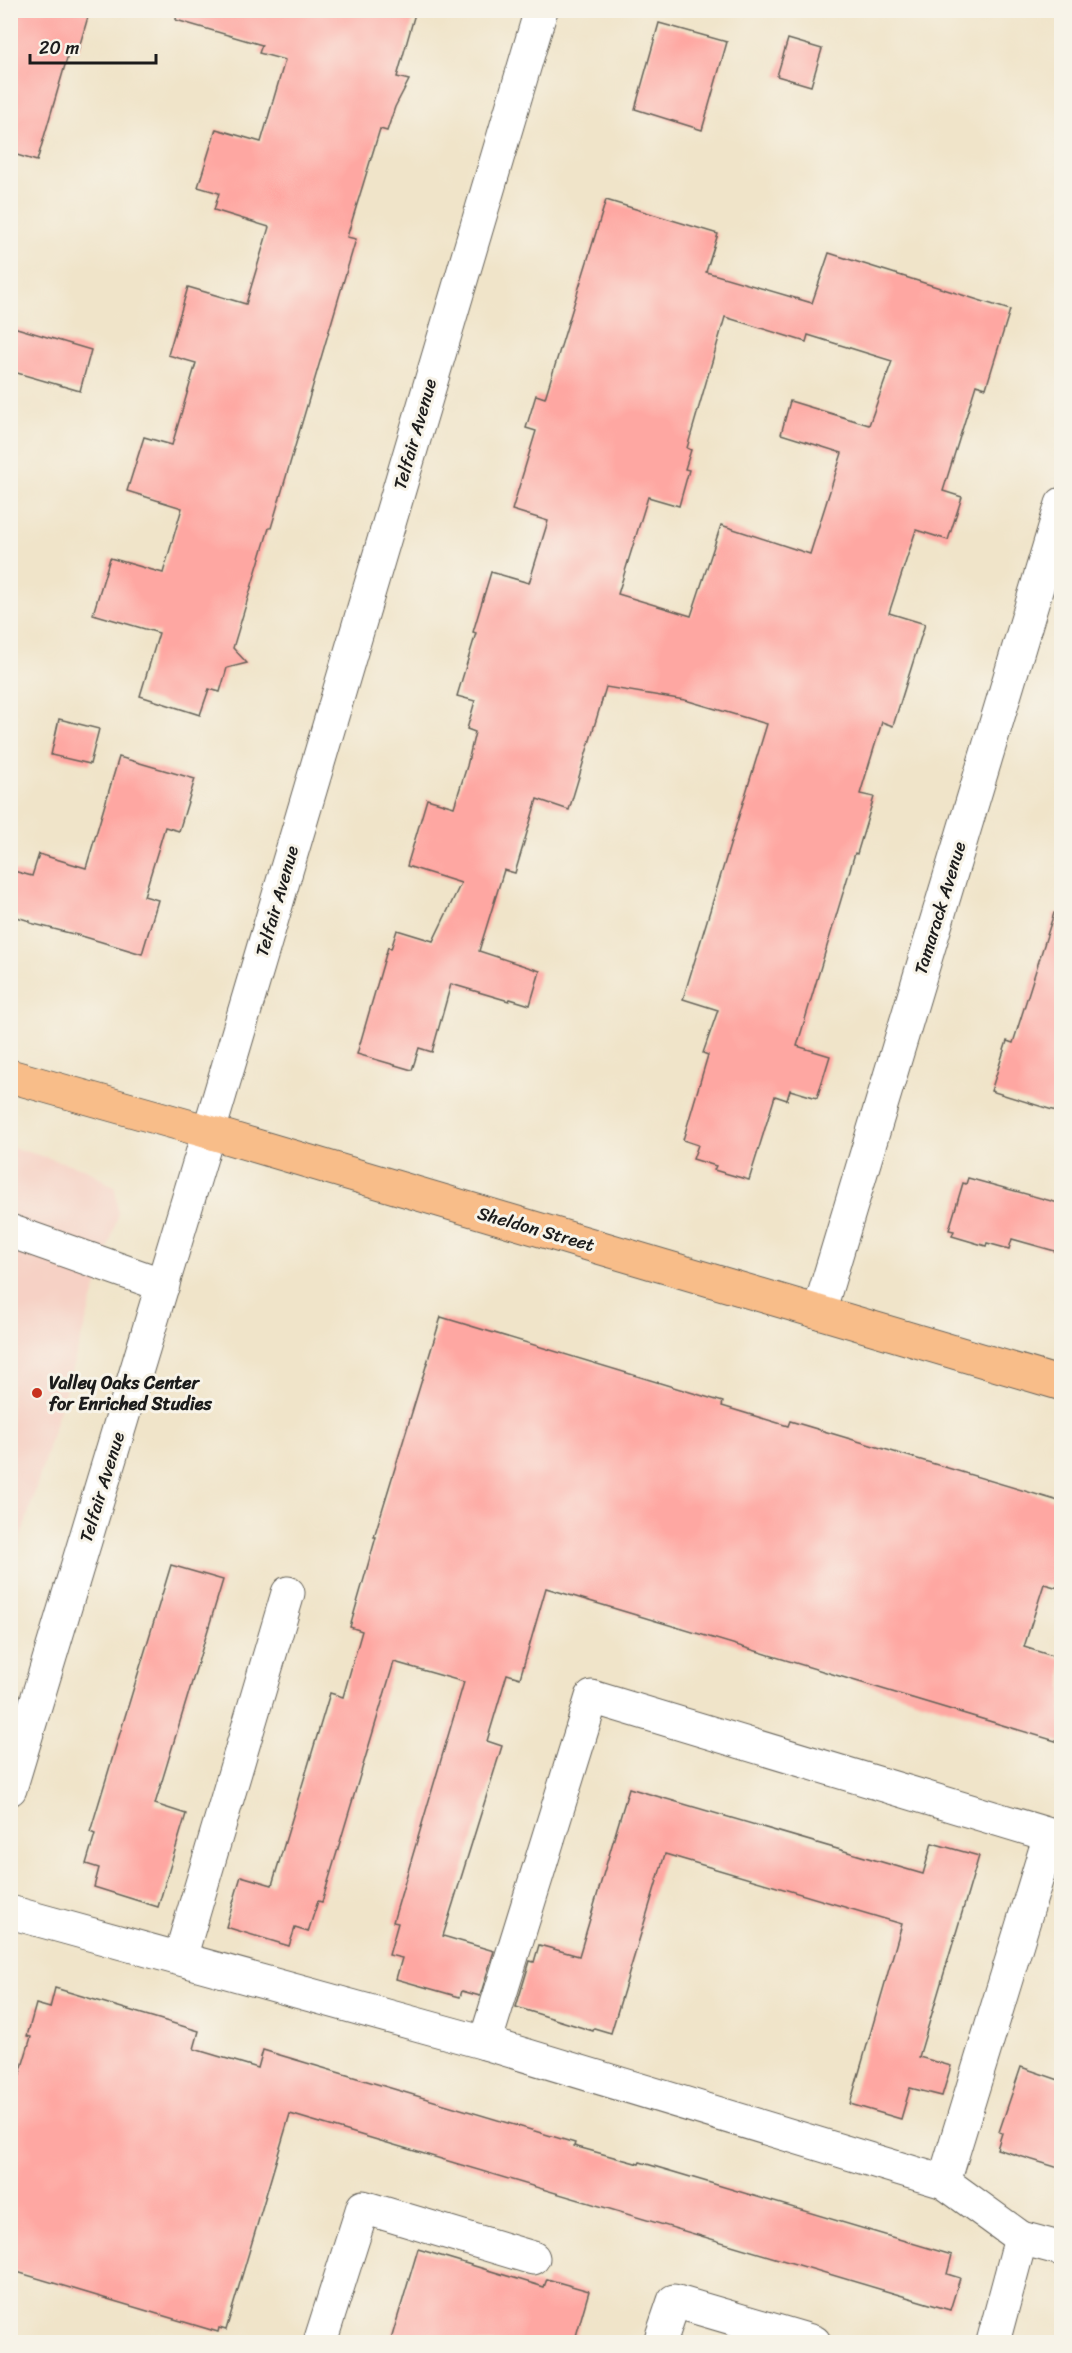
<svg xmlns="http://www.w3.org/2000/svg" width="1072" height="2353" font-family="Sriracha,sans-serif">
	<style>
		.built { fill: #f6d1c5 }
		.building { fill: #fea7a2; fill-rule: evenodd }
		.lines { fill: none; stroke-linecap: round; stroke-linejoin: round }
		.minor-casing { stroke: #666259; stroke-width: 35 }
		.major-casing { stroke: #666259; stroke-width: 35 }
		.minor { stroke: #fff; stroke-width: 33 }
		.major { stroke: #f8bd89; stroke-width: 33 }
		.poi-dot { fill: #c8321e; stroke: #f7f3e8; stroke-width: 2 }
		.labels { text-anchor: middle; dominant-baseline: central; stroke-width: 6; stroke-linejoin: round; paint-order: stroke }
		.street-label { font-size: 18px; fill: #1c1c1c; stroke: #f7f3e8 }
		.poi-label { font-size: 18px; font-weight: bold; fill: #1c1c1c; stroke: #f7f3e8; text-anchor: start }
	</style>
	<rect width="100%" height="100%" fill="#f7f3e8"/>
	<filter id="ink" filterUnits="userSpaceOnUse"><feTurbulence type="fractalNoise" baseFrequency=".0167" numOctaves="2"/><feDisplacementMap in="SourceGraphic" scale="12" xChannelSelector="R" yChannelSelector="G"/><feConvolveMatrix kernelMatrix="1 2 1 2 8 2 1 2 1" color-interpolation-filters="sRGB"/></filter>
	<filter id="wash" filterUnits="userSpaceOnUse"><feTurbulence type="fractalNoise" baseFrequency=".008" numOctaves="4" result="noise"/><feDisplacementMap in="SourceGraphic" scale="24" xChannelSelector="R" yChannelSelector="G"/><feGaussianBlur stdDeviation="1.35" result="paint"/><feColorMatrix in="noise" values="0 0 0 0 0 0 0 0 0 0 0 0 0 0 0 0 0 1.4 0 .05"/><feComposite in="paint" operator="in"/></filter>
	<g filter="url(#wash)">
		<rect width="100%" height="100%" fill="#f0e4c9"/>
		<!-- built -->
		<polygon class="built" points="11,1147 86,1169 115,1188 118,1215 11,1571"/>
		<g id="blocks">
			<!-- building -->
			<g class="building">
				<polygon points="10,10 90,10 78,51 70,48 37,161 10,153"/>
				<polygon points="177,10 416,10 397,77 409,80 395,107 387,131 380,129 347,237 356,239 271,528 269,528 233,648 247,663 227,668 220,692 209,689 200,715 140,696 159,633 93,614 110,558 163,573 182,508 127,491 144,437 172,445 196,363 168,355 188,287 246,304 269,227 214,210 219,193 198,187 216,129 261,142 285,60 259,53 262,45 176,20"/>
				<polygon points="659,23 727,42 702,130 635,109"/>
				<polygon points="788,39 822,49 811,86 777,76"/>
				<path d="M 606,200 L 718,234 L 706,272 L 812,303 L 829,253 L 1010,310 L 986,388 L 976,385 L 943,491 L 962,497 L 948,540 L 916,530 L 889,613 L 925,624 L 893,726 L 882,722 L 860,794 L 874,797 L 857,854 L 855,853 L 797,1046 L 830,1056 L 817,1098 L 790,1090 L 787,1100 L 775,1096 L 749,1180 L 714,1170 L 716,1166 L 693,1159 L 698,1145 L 683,1140 L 708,1055 L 703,1053 L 718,1010 L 683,999 L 767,724 L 685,700 L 606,687 L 569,810 L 537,799 L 515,873 L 504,870 L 479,951 L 540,971 L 530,1005 L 510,999 L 509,1001 L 451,984 L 432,1052 L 419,1048 L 412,1070 L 357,1054 L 388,947 L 391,949 L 397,930 L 433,941 L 461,883 L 407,866 L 427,799 L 454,807 L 467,766 L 475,732 L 467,729 L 475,701 L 457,696 L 476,633 L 473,632 L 491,572 L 529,583 L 548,521 L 512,510 L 536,431 L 526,428 L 536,395 L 545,398 ZM 725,317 L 806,342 L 808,335 L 892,361 L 869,425 L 790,401 L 781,434 L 842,453 L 810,554 L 721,525 L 691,616 L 618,594 L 648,497 L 679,506 L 689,470 L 685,469 L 691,450 L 687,448 Z"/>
				<polygon points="10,326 91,350 80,391 10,371"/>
				<polygon points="59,719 99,729 90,764 51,755"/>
				<polygon points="119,757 195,779 179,831 165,827 144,896 158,900 142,954 85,937 30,923 30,921 10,915 10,870 32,876 39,854 86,868"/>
				<polygon points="1054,913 1062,914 1062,1113 991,1091 1007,1041 1013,1043"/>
				<polygon points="968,1178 1062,1204 1062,1253 1012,1239 1009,1249 987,1243 986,1246 952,1236 954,1231 949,1230 963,1183 966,1184"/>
				<polygon points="441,1317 723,1402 722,1406 788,1426 790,1421 1062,1502 1062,1589 1044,1584 1024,1647 1062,1659 1062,1743 546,1588 520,1678 507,1674 487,1741 502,1746 443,1936 494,1951 480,1996 462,1991 460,1997 396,1979 402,1958 389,1955 398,1923 393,1922 464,1682 394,1662 322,1902 318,1901 308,1932 295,1928 289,1946 226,1927 241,1876 272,1885 330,1693 343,1697 362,1631 350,1627 376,1537 374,1537"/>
				<polygon points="171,1565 223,1580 155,1804 186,1814 158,1907 94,1887 99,1868 86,1864 95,1834 90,1832"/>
				<polygon points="629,1788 923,1874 932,1843 979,1856 919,2057 951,2066 942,2096 910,2088 901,2119 850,2104 902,1924 665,1854 611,2033 594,2028 593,2031 516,2007 530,1961 534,1962 539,1945 579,1956"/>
				<polygon points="55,1988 199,2031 194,2049 258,2068 263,2050 575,2143 574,2146 639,2164 640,2162 952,2255 947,2274 960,2278 950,2310 290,2114 226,2330 219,2328 218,2332 10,2270 10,2107 31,2037 27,2036 36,2004 50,2008"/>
				<polygon points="1021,2067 1062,2081 1062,2169 997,2149 1002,2133 999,2132"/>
				<polygon points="418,2249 544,2287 547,2279 589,2291 574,2343 390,2343"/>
			</g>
		</g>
	</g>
	<g filter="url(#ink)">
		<use href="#blocks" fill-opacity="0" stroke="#666259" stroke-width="1.5"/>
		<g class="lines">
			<!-- minor casing -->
			<g class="minor-casing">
				<g id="minor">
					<polyline points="10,1231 163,1285"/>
					<polyline points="819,1312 1062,504"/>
					<polyline points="10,1789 218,1101 541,10"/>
					<polyline points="10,1912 485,2043 944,2182 1021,2238 993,2342"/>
					<polyline points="180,1958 288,1593"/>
					<polyline points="485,2043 592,1697 1050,1835 944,2182"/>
					<polyline points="1021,2238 1062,2249"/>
					<polyline points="320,2342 363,2207 533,2258"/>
					<polyline points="660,2342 674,2301 814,2342"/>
				</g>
			</g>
			<!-- major casing -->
			<g class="major-casing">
				<polyline id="major" points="10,1076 209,1132 1062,1384"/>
			</g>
			<!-- minor -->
			<use href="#minor" class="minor"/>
			<!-- major -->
			<use href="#major" class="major"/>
		</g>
	</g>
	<!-- markers -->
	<circle class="poi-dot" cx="37" cy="1393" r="6"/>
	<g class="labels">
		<!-- street labels -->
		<g class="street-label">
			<text transform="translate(415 434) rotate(-74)">Telfair Avenue</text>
			<text transform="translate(277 901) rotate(-74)">Telfair Avenue</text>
			<text transform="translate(940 908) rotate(-73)">Tamarack Avenue</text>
			<text transform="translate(536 1229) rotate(16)">Sheldon Street</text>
			<text transform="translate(102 1487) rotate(-73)">Telfair Avenue</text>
		</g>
		<!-- poi labels -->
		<g class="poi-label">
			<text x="49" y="1383">Valley Oaks Center<tspan x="49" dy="21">for Enriched Studies</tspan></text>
		</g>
	</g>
	<!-- margin -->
	<rect width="1072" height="2353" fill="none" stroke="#f7f3e8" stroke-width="36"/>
	<!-- scale -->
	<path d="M30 54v9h126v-9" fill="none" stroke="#1c1c1c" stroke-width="3"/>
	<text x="39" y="54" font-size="18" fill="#1c1c1c" stroke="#f7f3e8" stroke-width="4.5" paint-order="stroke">20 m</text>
</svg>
